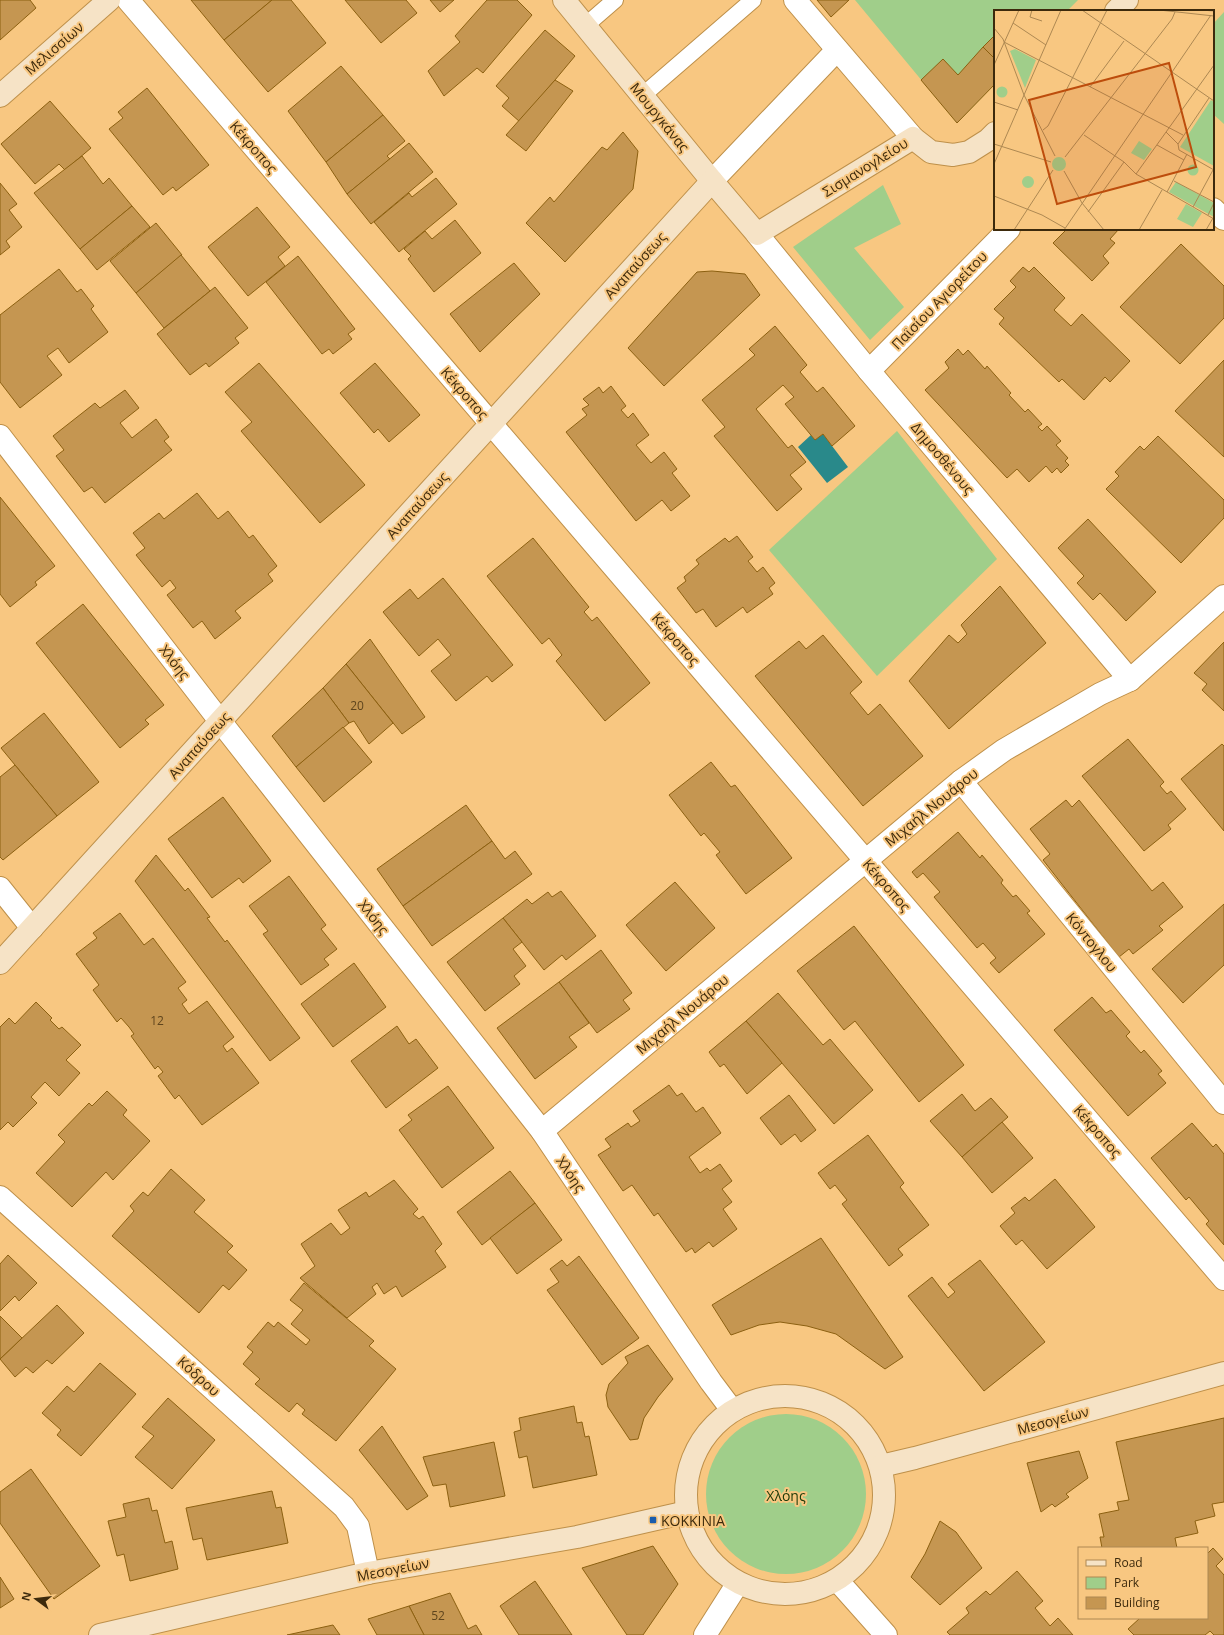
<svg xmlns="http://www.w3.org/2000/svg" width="1224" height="1635" font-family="'Open Sans',sans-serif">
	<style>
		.green { fill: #a0ce8a }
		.water { fill: #29898a }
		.building { fill: #c59651; stroke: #8c6011 }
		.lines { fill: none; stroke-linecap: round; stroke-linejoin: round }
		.lane-casing { stroke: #be904a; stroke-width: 18 }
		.street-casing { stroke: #be904a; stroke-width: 24 }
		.secondary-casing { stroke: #be904a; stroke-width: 24 }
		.lane { stroke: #fff; stroke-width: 16 }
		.street { stroke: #fff; stroke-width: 22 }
		.secondary { stroke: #f6e3c6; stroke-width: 22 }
		.poi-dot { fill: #195cad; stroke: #f8c781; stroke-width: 1.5 }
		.labels { text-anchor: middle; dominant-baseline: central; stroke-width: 4; stroke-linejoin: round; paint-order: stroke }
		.number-label { font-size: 12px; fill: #5f451d }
		.street-label { font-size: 14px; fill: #3d2a0c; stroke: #f8c781 }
		.park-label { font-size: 14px; fill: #1c3a08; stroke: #f8c781 }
		.poi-label { font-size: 14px; fill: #3d2a0c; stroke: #f8c781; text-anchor: start }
		.inset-road { fill: none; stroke: #ad8852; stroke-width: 1 }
		.view { fill: #bd4d0c; fill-opacity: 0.15; stroke: #bd4d0c; stroke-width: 2 }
		.inset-edge { fill: none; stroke: #3d2a0c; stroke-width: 2 }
	</style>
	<rect width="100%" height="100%" fill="#f8c781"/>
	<!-- green -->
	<g class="green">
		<polygon points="855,0 1078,0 1067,11 995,11 995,84 957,123"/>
		<polygon points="1224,12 1224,124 1213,114 1213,24"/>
		<polygon points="883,185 901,224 854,248 904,307 870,340 793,247"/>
		<polygon points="897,431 997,559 877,676 769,550"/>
		<circle cx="786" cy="1494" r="80"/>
	</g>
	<!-- water -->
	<polygon class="water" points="823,434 848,467 827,483 798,447 811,435 815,440"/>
	<!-- building -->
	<g class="building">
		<polygon points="0,0 30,0 36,8 0,40"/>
		<polygon points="191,0 272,0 224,40"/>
		<polygon points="272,0 291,0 326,43 268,92 224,40"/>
		<polygon points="345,0 406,0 417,13 381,43"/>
		<polygon points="430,0 454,0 440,12"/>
		<polygon points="487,0 517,0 532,15 483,73 477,68 444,96 428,71 460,42 455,36"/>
		<polygon points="817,0 849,0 831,17"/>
		<polygon points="545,30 575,56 520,122 502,106 509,98 496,86"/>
		<polygon points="995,35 995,59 983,47"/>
		<polygon points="983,47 995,59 995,84 957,123 921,80 943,59 958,75"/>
		<polygon points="341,66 383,115 326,162 288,111"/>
		<polygon points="555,80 573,91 526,151 506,135"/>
		<polygon points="147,88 209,165 176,191 173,187 163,195 109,129 123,118 118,112"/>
		<polygon points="50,101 91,148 65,170 59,164 35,184 1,144"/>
		<polygon points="383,115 405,141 387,156 390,159 347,194 326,162"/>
		<polygon points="623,132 638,151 633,189 565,262 526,223 550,197 554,202 602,147 607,150"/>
		<polygon points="409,143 433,172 371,224 347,194"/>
		<polygon points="82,156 103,184 109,178 132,206 80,249 34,193"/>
		<polygon points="436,178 457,204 399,252 374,222 409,193 412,197"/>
		<polygon points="0,183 17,204 9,210 22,227 6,241 10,247 0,255"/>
		<polygon points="132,206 150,227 97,270 80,249"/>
		<polygon points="257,207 290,247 278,257 285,266 248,296 208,247"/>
		<polygon points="455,220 481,253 434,292 408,259 411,256 404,249 425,231 432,239"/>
		<polygon points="156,223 182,255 136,293 110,261"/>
		<polygon points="1067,229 1119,229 1110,239 1115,243 1103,256 1109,263 1092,281 1053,243"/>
		<polygon points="1181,244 1224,286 1224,318 1180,364 1120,307"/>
		<polygon points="181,255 210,291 164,328 136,293"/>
		<polygon points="298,256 355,329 348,334 352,339 333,354 329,349 322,354 266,282"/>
		<polygon points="514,263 540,294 480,352 450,314"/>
		<polygon points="1023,267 1029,272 1034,267 1065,298 1054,310 1071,326 1082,314 1130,361 1110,382 1105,377 1084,400 1062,379 1059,382 999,324 1004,318 994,309 1016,287 1010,281"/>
		<polygon points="59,269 77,292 81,289 94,306 91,309 108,332 69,363 58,348 47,356 62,375 20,408 0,382 0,315"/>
		<polygon points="712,271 745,274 760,295 664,386 628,348 697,272"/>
		<polygon points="215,287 248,328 235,338 239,343 209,367 206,363 190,375 157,334"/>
		<polygon points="775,326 807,365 800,372 817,392 823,387 855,426 832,446 823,434 815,440 785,404 794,397 783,385 756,409 788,448 792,445 806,462 790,475 802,489 777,511 714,436 725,427 702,400 755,355 749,349"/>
		<polygon points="958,349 963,355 968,350 985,369 987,366 1011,393 1009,395 1025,412 1028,409 1042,424 1038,427 1042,431 1047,426 1061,441 1056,445 1068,458 1065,461 1069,465 1061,473 1057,468 1052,473 1046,466 1029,482 1017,469 1007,478 925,390 949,368 945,362"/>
		<polygon points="1224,360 1224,457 1175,411"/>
		<polygon points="259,363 365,485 320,523 241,431 252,422 225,392"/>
		<polygon points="375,363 420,415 389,442 378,429 374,433 340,393"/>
		<polygon points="611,386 626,406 621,410 628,418 633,413 649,435 636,445 651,463 664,452 677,469 672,473 690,496 671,511 662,500 636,521 566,432 587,415 582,409 589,405 583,399 599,387 603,393"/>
		<polygon points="125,390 139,408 120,423 132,438 156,419 169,437 164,441 172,450 105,503 92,487 84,492 56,456 64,450 53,436 95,403 100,408"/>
		<polygon points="1158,436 1224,500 1224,518 1181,563 1106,489 1119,476 1115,472 1140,446 1144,450"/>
		<polygon points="197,493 218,519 228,511 249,538 253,535 277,566 268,574 273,581 235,611 241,618 215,639 202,621 193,628 167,595 176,588 170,580 162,587 136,555 145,548 133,533 159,513 164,519"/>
		<polygon points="0,497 55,566 35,582 37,585 10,607 0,594"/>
		<polygon points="1088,519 1156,592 1126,621 1100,593 1093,600 1077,583 1084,576 1058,548"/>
		<polygon points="737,536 753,557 748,561 757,572 763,567 775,583 769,588 773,594 747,613 743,607 716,627 703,609 696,613 677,588 686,581 684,577 699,564 696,560 725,538 729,542"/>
		<polygon points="533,538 589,607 584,612 592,621 597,617 650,683 605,721 556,661 562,655 549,638 542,644 487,576"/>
		<polygon points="443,578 513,665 492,682 487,676 456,701 431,671 451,655 438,639 419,656 383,612 410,589 418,599"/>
		<polygon points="1000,586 1046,643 949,729 909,681 949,635 958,643 967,634 961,625"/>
		<polygon points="83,604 164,705 145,720 149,724 120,748 36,643"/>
		<polygon points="823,635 862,682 850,693 868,715 880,704 923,756 863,806 755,676 799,641 806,649"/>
		<polygon points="370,639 425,717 402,734 346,664"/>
		<polygon points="1224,642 1224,711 1202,690 1207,684 1194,673"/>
		<polygon points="346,664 393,723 369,744 354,721 349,723 323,688"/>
		<polygon points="323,688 349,723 296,767 272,736"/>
		<polygon points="44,713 99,782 57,816 1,748"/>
		<polygon points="343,727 372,762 324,802 296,767"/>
		<polygon points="1128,739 1164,782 1160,786 1167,794 1171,791 1186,809 1168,825 1171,829 1144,851 1082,776"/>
		<polygon points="1222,744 1224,746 1224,831 1181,779"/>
		<polygon points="711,762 731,787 735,785 792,858 746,894 716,855 720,852 704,833 701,836 669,795"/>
		<polygon points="15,765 57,816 3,860 0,857 0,777"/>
		<polygon points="223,797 271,861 243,883 239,878 212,898 168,839"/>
		<polygon points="1066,800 1072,807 1079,800 1152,891 1163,882 1183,907 1159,926 1163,930 1133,954 1129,949 1119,957 1043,860 1050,854 1030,829"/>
		<polygon points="466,805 492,841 403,906 377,869"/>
		<polygon points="958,832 980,858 982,855 1003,880 1001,883 1013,897 1016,895 1030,911 1027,913 1045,934 999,973 990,963 996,958 983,943 977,948 934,897 940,892 923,873 917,878 912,872"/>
		<polygon points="492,841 505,859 515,851 532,874 432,946 403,906"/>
		<polygon points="156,855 185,891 188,888 210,917 207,918 225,942 227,940 300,1038 270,1061 135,881"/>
		<polygon points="289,876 326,925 321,929 337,949 324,959 329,965 301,985 263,934 268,931 249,906"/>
		<polygon points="675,882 715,928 666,971 626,925"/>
		<polygon points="561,891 596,936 566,960 562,955 544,970 503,918 527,899 532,904 548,892 552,897"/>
		<polygon points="1224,904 1224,965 1183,1003 1152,969"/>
		<polygon points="120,913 144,945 153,938 186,982 178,988 187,1000 182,1004 189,1014 207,1001 234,1037 223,1046 227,1052 232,1048 259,1083 202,1125 179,1095 175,1099 158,1076 163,1072 158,1066 155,1069 131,1036 134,1034 129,1027 121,1018 117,1022 93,990 99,985 76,954 97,938 93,933"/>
		<polygon points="503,918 522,942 513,949 526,966 514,976 520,984 485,1011 447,962"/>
		<polygon points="854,926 964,1065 919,1102 855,1021 844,1030 797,971"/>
		<polygon points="601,950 632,993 623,1000 630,1009 597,1033 559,982"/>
		<polygon points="354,963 386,1007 333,1047 301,1004"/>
		<polygon points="559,982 589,1023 569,1037 577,1047 535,1079 497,1028"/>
		<polygon points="778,993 823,1045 830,1039 873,1090 834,1124 746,1021"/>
		<polygon points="1092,997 1106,1013 1111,1010 1130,1032 1126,1036 1141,1053 1144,1050 1162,1071 1158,1074 1166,1083 1128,1116 1054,1030"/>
		<polygon points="36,1002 52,1018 50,1020 59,1029 62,1027 81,1045 66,1060 80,1073 59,1096 45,1082 31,1097 37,1103 13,1127 8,1122 0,1130 0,1027 9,1018 15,1024"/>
		<polygon points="746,1021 782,1063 747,1094 724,1064 720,1067 709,1052"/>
		<polygon points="397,1026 409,1044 416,1039 438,1068 386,1108 351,1061"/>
		<polygon points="669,1085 677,1096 682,1093 696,1112 703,1107 721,1133 689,1157 700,1173 707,1168 710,1171 720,1164 732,1181 722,1189 732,1202 723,1209 737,1229 713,1247 709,1242 695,1253 692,1248 686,1252 658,1213 654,1216 632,1185 623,1191 598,1155 611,1147 605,1139 628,1123 631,1127 640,1121 633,1111"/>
		<polygon points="448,1086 494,1148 442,1188 399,1130 412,1120 408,1115"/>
		<polygon points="107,1091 127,1110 123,1115 150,1141 113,1180 106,1172 72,1207 36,1173 65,1142 58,1135 89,1103 92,1106"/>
		<polygon points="962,1094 975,1111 991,1098 1008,1117 962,1157 930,1121"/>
		<polygon points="789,1095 816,1130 801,1142 795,1134 781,1145 760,1118"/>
		<polygon points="1002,1122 1033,1158 992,1193 962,1157"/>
		<polygon points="1192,1123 1213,1147 1216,1144 1224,1154 1224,1245 1206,1224 1209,1221 1189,1197 1186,1200 1151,1158"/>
		<polygon points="868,1135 904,1183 900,1187 929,1225 898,1249 903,1255 889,1266 842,1204 847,1200 835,1185 830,1189 818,1173"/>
		<polygon points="171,1169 205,1200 194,1212 233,1246 227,1252 247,1270 229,1290 223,1285 199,1313 112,1236 134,1211 130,1206 143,1192 148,1196"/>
		<polygon points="510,1171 535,1203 482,1245 457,1212"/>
		<polygon points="1055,1179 1095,1227 1047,1269 1022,1240 1016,1245 1000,1226 1015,1213 1011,1208 1025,1197 1029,1201"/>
		<polygon points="394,1180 418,1209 413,1214 419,1219 423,1216 442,1244 435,1251 446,1267 402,1297 396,1286 384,1294 377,1283 372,1287 376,1294 347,1318 300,1278 315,1266 301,1244 331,1223 341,1235 350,1228 338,1210 366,1192 369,1197"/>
		<polygon points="535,1203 562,1240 517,1274 490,1238"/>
		<polygon points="821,1238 903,1357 885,1369 836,1334 807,1326 780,1322 759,1325 731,1335 712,1305"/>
		<polygon points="8,1255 37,1283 19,1301 15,1296 0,1311 0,1264"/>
		<polygon points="579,1256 639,1338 602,1365 547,1290 559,1282 550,1269 562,1260 567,1266"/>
		<polygon points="980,1260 1045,1342 984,1391 908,1296 932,1277 948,1298 955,1292 948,1284"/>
		<polygon points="304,1283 374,1341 369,1346 396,1369 336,1441 302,1414 305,1410 297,1403 289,1412 255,1384 260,1379 243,1364 253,1352 247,1347 268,1322 274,1327 278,1322 306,1345 310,1340 291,1324 303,1310 290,1300"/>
		<polygon points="57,1305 84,1333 52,1364 47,1360 33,1373 26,1367 15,1377 0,1359"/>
		<polygon points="0,1316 22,1338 0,1359"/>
		<polygon points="648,1345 673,1379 658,1397 644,1418 638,1439 630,1440 608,1407 606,1395 609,1384 628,1363 625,1357"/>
		<polygon points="100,1363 136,1394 81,1456 57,1435 61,1430 42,1413 67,1386 74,1392"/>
		<polygon points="168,1398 215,1440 172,1489 135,1457 154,1436 142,1427"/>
		<polygon points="574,1406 577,1423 582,1422 585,1437 589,1436 597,1475 533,1488 527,1456 519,1458 514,1432 521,1430 519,1418"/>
		<polygon points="1224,1418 1224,1502 1212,1504 1215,1516 1195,1521 1198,1533 1175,1538 1177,1548 1102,1548 1100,1537 1104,1537 1099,1514 1119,1510 1117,1502 1129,1500 1116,1442"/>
		<polygon points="382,1426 428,1496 407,1510 359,1450"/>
		<polygon points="494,1442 505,1496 450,1507 446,1484 433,1486 423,1457"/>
		<polygon points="1079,1451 1088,1478 1066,1494 1069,1497 1055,1507 1052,1504 1041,1512 1027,1463"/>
		<polygon points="31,1469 100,1566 54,1599 0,1523 0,1492"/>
		<polygon points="272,1491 276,1508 281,1507 288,1543 207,1560 202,1538 193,1540 186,1508"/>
		<polygon points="149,1498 152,1511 157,1510 165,1543 172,1541 178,1569 130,1581 124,1554 117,1556 108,1521 126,1517 123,1504"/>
		<polygon points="940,1521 956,1532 982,1568 940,1605 911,1577 925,1554"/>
		<polygon points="653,1546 678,1584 643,1635 627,1635 582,1568"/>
		<polygon points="1213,1548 1223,1559 1216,1566 1224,1575 1224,1635 1214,1635 1210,1631 1205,1635 1134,1635 1128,1629 1140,1618 1207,1618 1207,1554"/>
		<polygon points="1017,1571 1043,1601 1035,1608 1050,1626 1058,1618 1073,1635 950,1635 947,1632 969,1613 966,1608 986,1591 990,1595"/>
		<polygon points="0,1577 14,1599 0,1608"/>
		<polygon points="535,1581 572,1635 519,1635 500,1606"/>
		<polygon points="450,1593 468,1629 476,1625 482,1635 424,1635 409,1606"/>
		<polygon points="409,1606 424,1635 377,1635 368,1619"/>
		<polygon points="333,1625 340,1635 287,1635"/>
	</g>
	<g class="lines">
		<!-- lane casing -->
		<g class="lane-casing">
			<g id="lane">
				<polyline points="585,26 615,0"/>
				<polyline points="642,96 753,0"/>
			</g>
		</g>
		<!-- street casing -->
		<g class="street-casing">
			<g id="street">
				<polyline points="128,0 1224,1279"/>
				<polyline points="795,0 913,138"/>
				<polyline points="712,181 837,50"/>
				<polyline points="1213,209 1224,219"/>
				<polyline points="757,234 869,371 1130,680"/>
				<polyline points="869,371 1009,229"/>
				<polyline points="0,436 220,721 542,1131 711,1382 732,1410"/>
				<polyline points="961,781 1224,1103"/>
				<polyline points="0,888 32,928"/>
				<polyline points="542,1131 961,781 1004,750 1100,694 1130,680 1224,596"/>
				<polyline points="0,1197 344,1507 358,1526 368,1573"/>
				<polyline points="837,1580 886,1635"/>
				<polyline points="705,1635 738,1583"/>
			</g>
		</g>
		<!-- secondary casing -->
		<g class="secondary-casing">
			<g id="secondary">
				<polyline points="564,0 712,181 757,234 913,138 931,152 953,155 969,152 988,140 995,133"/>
				<polyline points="1116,11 1127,0"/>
				<polyline points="0,96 109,0"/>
				<polyline points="0,963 712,181"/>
				<circle cx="785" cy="1495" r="99"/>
				<polyline points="881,1466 915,1458 1224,1373"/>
				<polyline points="100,1635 368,1573 577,1537 687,1512"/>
			</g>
		</g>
		<!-- lane -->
		<use href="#lane" class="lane"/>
		<!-- street -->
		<use href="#street" class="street"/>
		<!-- secondary -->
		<use href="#secondary" class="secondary"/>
	</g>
	<!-- markers -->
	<rect class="poi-dot" x="649" y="1516" width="8" height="8" rx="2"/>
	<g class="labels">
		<!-- number labels -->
		<g class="number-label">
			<text x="357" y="705">20</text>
			<text x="157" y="1020">12</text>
			<text x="438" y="1615">52</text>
		</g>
		<!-- street labels -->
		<g class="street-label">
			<text transform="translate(54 48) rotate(-41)">Μελισσίων</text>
			<text transform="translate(660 117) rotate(51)">Μουργκάνας</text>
			<text transform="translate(254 147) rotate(49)">Κέκροπος</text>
			<text transform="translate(865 167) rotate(-32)">Σισμανογλείου</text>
			<text transform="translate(635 265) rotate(-48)">Αναπαύσεως</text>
			<text transform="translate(939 300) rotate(-46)">Παϊσίου Αγιορείτου</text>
			<text transform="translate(465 393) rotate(49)">Κέκροπος</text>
			<text transform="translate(943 458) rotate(50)">Δημοσθένους</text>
			<text transform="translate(417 505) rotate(-48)">Αναπαύσεως</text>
			<text transform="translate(676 639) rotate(49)">Κέκροπος</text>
			<text transform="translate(175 662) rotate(52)">Χλόης</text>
			<text transform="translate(199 745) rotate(-48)">Αναπαύσεως</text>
			<text transform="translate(931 807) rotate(-39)">Μιχαήλ Νουάρου</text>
			<text transform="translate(887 885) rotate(49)">Κέκροπος</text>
			<text transform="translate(374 917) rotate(52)">Χλόης</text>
			<text transform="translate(1092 942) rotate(51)">Κόντογλου</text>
			<text transform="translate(682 1014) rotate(-40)">Μιχαήλ Νουάρου</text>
			<text transform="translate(1098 1131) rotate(49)">Κέκροπος</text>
			<text transform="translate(571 1174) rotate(56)">Χλόης</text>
			<text transform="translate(199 1376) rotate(42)">Κόδρου</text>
			<text transform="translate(1053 1420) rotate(-15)">Μεσογείων</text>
			<text transform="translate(393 1569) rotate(-11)">Μεσογείων</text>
		</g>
		<!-- park labels -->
		<g class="park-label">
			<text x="786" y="1495">Χλόης</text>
		</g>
		<!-- poi labels -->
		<g class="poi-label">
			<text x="661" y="1520">ΚΟΚΚΙΝΙΑ</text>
		</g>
	</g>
	<!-- overview -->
	<g transform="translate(994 10)">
		<rect width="220" height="220" fill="#f8c781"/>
		<path d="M 21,39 L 42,50 L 31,78 L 16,41 ZM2.5 82a5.5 5.5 0 1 1 11 0a5.5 5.5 0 1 1-11 0ZM 217,90 L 220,92 L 220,156 L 186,137 ZM 145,131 L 158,139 L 150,150 L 137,143 ZM58 154a7 7 0 1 1 14 0a7 7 0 1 1-14 0ZM193.5 160a5.5 5.5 0 1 1 11 0a5.5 5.5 0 1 1-11 0ZM28 172a6 6 0 1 1 12 0a6 6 0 1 1-12 0ZM 182,172 L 220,193 L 220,207 L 175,182 ZM 192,194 L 208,203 L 199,217 L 183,209 Z" fill="#a0ce8a"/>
		<path class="inset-road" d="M 38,0 L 36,7 L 48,11M 88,0 L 220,91M 165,0 L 220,6M 207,0 L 220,1M 19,13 L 52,35M 0,18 L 9,29 L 30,85 L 61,146M 10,32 L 189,125M 0,55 L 25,0M 96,77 L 130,31M 0,92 L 24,100M 49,120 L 54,116 L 113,0M 172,122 L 184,134 L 185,140 L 220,160M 90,125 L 130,152 L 142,164 L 220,209M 0,134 L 57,152M 184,134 L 215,88M 163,135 L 190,150M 71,147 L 178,9 L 181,2M 0,154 L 67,0M 70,161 L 88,193 L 110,220M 142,164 L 220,55M 180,171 L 220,192M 173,182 L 193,144M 0,186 L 48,205 L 71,218M 199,197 L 219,160M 94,202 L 130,152M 214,205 L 220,193M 20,220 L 59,160M 70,220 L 217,5M 145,220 L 168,180M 212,220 L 219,208"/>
		<path class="view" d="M 175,53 L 202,157 L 63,194 L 35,90 Z"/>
		<rect width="220" height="220" class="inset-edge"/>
	</g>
	<!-- legend -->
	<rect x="1078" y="1547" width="130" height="72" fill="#f8c781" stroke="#ad8852"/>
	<rect x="1086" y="1560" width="20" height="6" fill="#f6e3c6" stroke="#ad8852"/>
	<text x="1114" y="1567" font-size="12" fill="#3d2a0c">Road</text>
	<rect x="1086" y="1577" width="20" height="12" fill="#a0ce8a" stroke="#ad8852"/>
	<text x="1114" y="1587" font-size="12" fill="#3d2a0c">Park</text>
	<rect x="1086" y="1597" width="20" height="12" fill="#c59651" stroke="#ad8852"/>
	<text x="1114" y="1607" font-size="12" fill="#3d2a0c">Building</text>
	<!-- north arrow -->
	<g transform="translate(36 1599) rotate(285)" stroke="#f8c781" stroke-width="3" paint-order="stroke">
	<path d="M0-3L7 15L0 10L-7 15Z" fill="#3d2a0c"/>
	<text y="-6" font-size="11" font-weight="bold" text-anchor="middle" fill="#3d2a0c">N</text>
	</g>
</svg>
